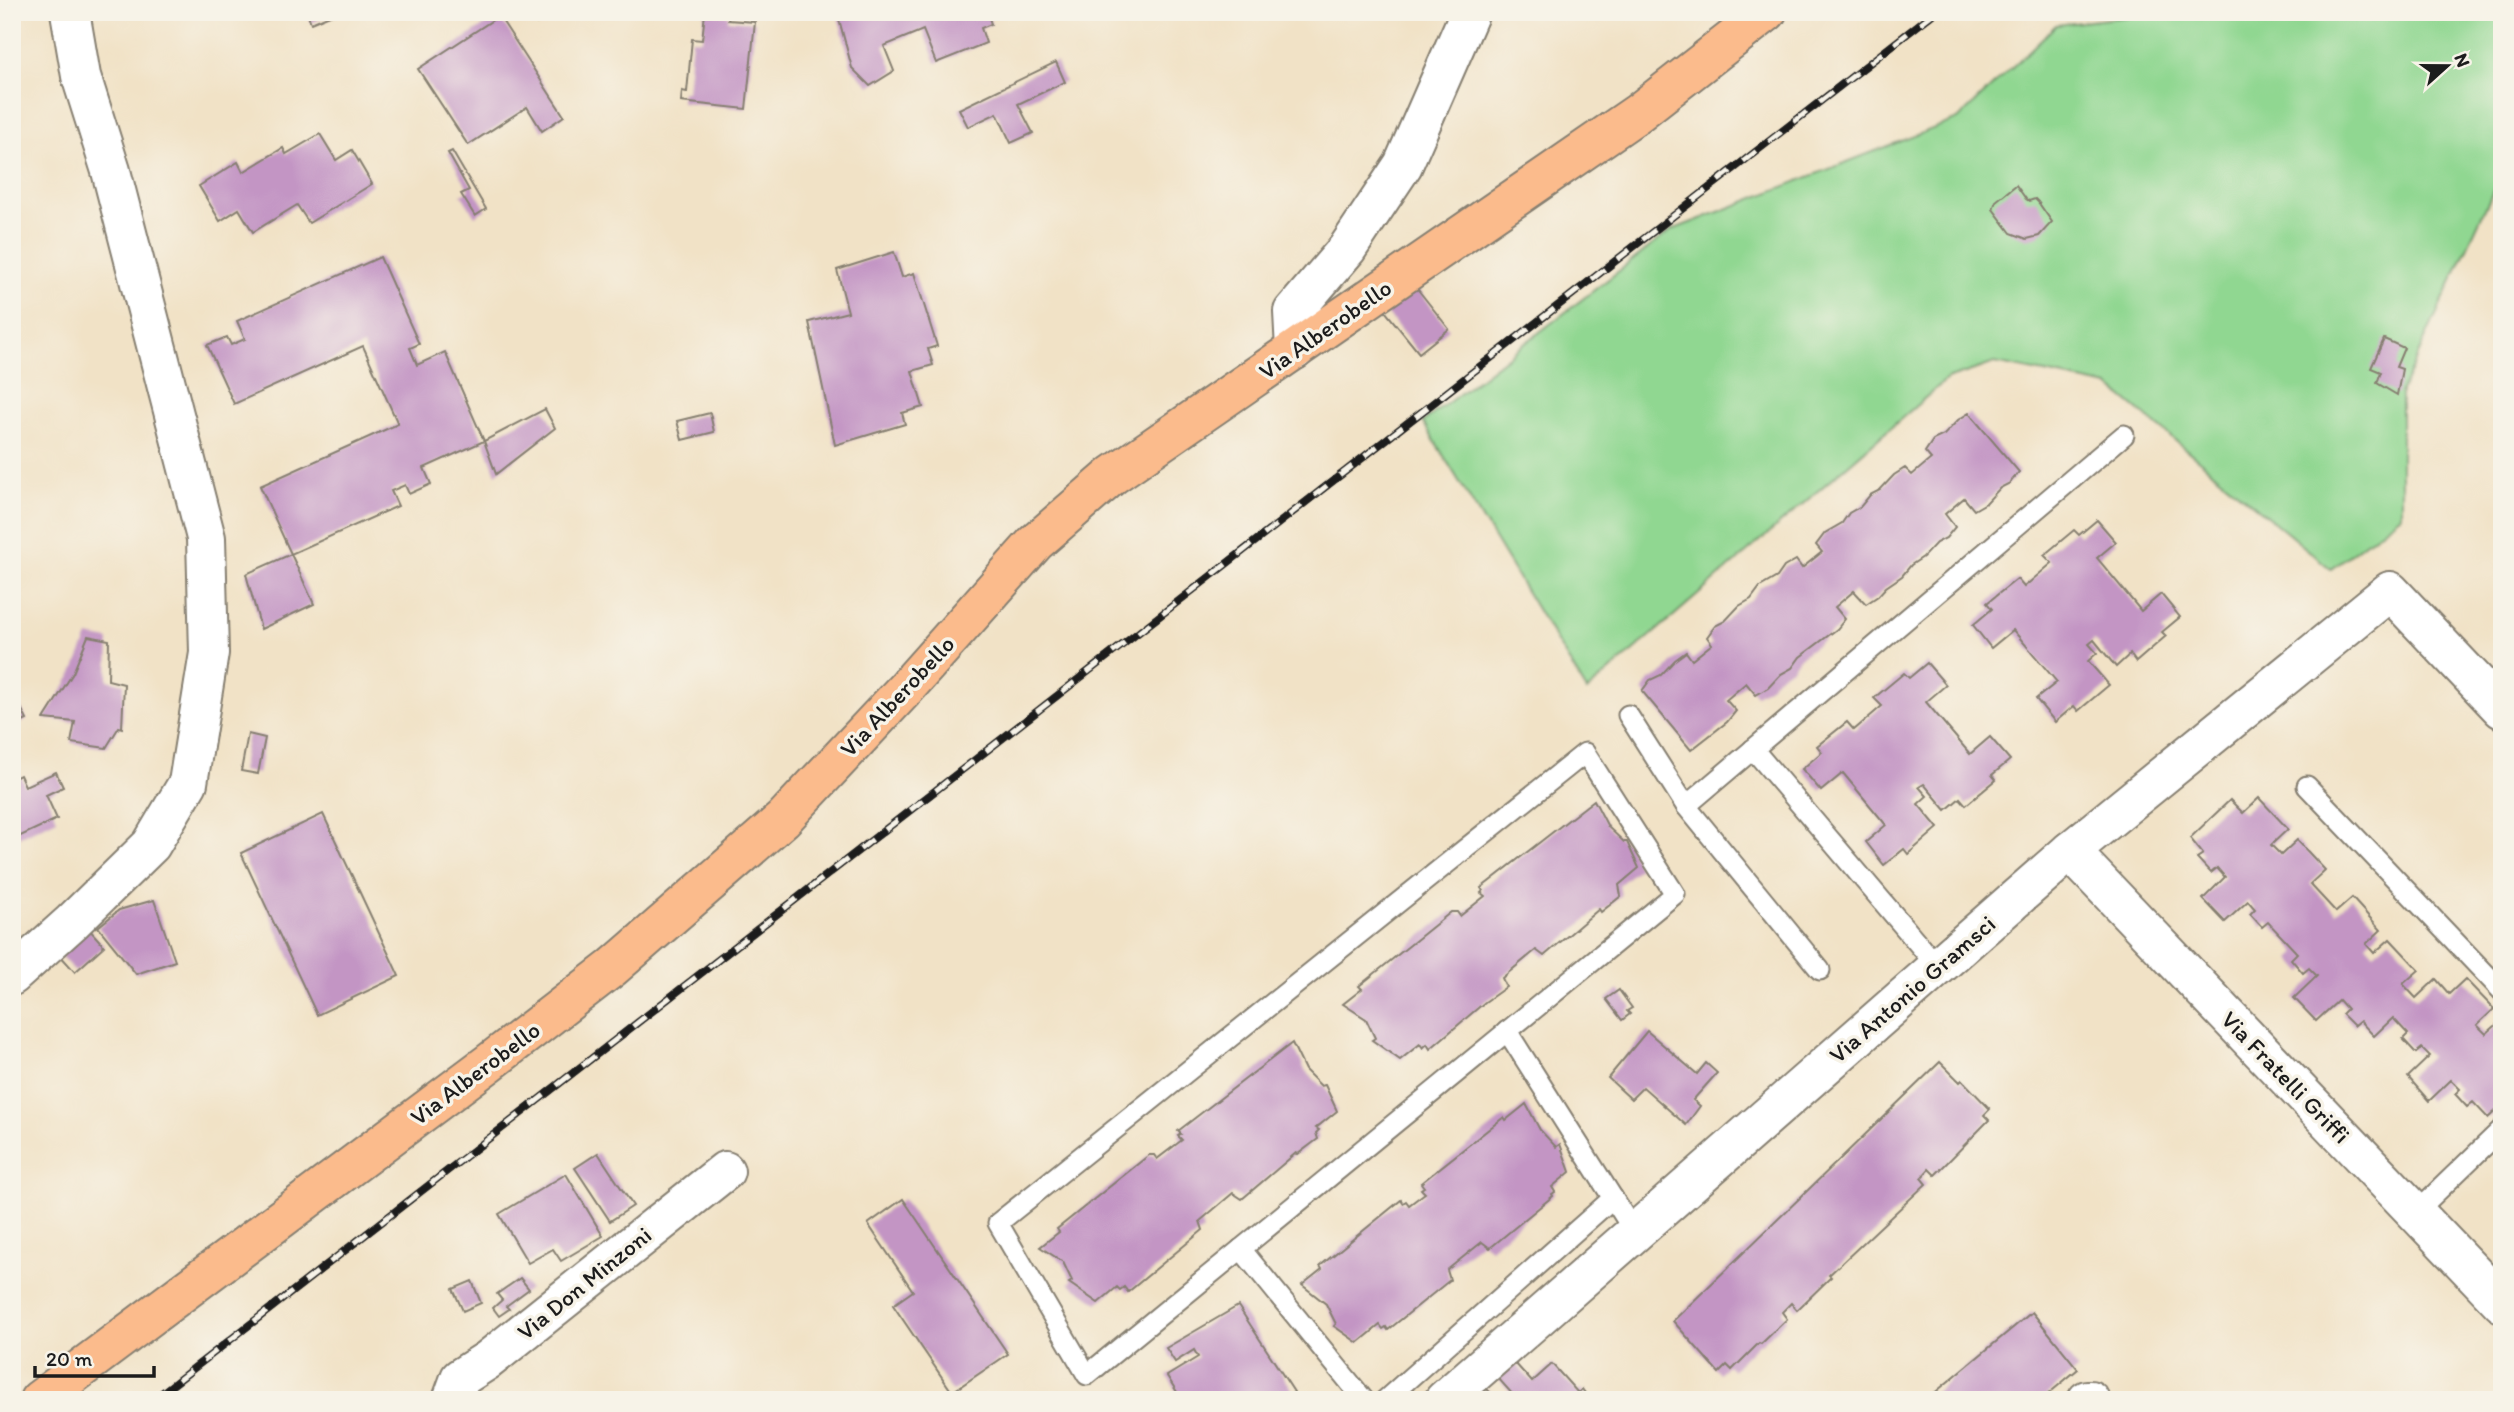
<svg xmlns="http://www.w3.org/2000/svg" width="2514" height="1412" font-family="Itim,sans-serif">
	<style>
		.green { fill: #90d791; stroke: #567a56; stroke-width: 2 }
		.building { fill: #c395c4 }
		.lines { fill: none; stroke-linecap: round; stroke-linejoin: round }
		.service-casing { stroke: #867f71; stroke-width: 23 }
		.minor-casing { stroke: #867f71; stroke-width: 42 }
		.primary-casing { stroke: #867f71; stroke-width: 42 }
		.service { stroke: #fff; stroke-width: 19 }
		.minor { stroke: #fff; stroke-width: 38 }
		.primary { stroke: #fbbb8c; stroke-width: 38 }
		.rail-casing { stroke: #1c1c1c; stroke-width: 8 }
		.rail { stroke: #f7f3e8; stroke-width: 5; stroke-dasharray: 16; stroke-linecap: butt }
		.labels { text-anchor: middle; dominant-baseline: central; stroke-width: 7; stroke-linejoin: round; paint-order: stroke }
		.street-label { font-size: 24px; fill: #1c1c1c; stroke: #f7f3e8 }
	</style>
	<rect width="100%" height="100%" fill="#f7f3e8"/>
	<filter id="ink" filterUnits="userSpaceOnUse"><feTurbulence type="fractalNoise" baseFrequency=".0143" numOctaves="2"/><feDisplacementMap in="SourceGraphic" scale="14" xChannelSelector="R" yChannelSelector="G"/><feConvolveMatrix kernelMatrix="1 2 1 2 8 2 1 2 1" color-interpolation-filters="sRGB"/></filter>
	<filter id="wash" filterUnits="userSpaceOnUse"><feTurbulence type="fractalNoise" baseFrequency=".00686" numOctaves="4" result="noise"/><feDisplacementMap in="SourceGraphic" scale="28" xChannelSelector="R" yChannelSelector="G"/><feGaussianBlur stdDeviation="1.57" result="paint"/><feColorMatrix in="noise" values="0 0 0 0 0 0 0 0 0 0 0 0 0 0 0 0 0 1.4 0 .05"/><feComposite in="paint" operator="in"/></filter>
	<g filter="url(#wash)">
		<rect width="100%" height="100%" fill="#f1e2c6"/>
		<!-- green -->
		<polygon class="green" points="2167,12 2502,12 2502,172 2401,391 2401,515 2331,569 2109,386 1995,363 1947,379 1587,691 1423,422 1672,230 1958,119 2056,25"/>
		<g id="blocks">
			<!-- building -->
			<g class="building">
				<polygon points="307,12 337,12 311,23"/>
				<polygon points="529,12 552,12 537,23"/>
				<polygon points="837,12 987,12 991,24 981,28 986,43 936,63 923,30 884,46 894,71 870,86 852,68"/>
				<polygon points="705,13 729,16 728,20 755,22 746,109 681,102 682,91 687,92 692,39 702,40"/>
				<polygon points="499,16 564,116 542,131 527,107 468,145 418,69"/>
				<polygon points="1056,62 1065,82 1018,104 1033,133 1011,143 997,113 968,127 959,109"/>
				<polygon points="320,134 336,160 352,150 372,184 309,223 297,205 253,232 239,209 220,221 199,186 238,162 243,172 283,148 286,154"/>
				<polygon points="452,151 486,209 475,216 461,194 469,190 448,153"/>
				<polygon points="2016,185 2026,199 2029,201 2035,199 2038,202 2052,222 2039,236 2027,239 2011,233 1993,209 1996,201"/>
				<polygon points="894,252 902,277 914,273 937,346 928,349 933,365 912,371 923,407 902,413 905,424 835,445 809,322 848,312 837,270"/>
				<polygon points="380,257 419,344 410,348 417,365 445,352 484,441 424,468 431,484 409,494 405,485 391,491 398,506 291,554 260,486 398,424 363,346 234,404 207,345 227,337 231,345 245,339 237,321"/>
				<polygon points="1415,286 1449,329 1419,353 1385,311"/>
				<polygon points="2384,339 2404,348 2396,367 2402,369 2397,395 2377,383 2381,372 2371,368"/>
				<polygon points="545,409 555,428 496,474 484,441"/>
				<polygon points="710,413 714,432 682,440 677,421"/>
				<polygon points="1969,413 2019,472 2010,483 2000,488 1986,503 1974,510 1964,498 1945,514 1955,527 1946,538 1936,543 1923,557 1911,565 1902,576 1886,587 1878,596 1866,604 1854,591 1835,607 1845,619 1837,629 1800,657 1792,668 1781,674 1768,688 1756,695 1746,683 1726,700 1736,711 1727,722 1691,750 1642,691 1650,680 1661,675 1675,660 1686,652 1692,660 1712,644 1707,637 1715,626 1725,621 1739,606 1751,599 1760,587 1777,577 1784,567 1796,560 1802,568 1822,552 1816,545 1825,533 1842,523 1849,513 1861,506 1870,495 1880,490 1894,475 1905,468 1912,475 1931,459 1925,452 1933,440 1944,435 1958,420"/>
				<polygon points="2097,520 2116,542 2097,558 2141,611 2161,594 2180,617 2162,632 2166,636 2136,662 2130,654 2116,667 2094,640 2089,644 2097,653 2088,661 2109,685 2078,711 2074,706 2055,722 2036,699 2057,682 2013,630 1991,648 1973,625 1992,609 1987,603 2017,579 2024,587 2052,563 2044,555 2074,530 2079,535"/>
				<polygon points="291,554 314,604 261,629 246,574"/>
				<polygon points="88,636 109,640 108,680 124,684 122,728 119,727 106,748 71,743 75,722 44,719 73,673"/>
				<polygon points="1927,663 1946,685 1926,702 1970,754 1990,737 2010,760 1992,775 1996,780 1966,805 1960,798 1946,810 1924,784 1919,787 1927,796 1918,804 1938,828 1908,854 1904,849 1884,865 1866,842 1886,825 1843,773 1821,791 1802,769 1822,752 1817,746 1847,722 1854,730 1882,706 1874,698 1904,673 1909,678"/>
				<polygon points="12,689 27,720 12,727"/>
				<polygon points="248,734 265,738 258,774 241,771"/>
				<polygon points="56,772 63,787 46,795 57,819 12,840 12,779 20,775 25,786"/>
				<polygon points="2259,798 2288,829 2271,845 2281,855 2297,840 2325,870 2310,884 2336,912 2352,898 2381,930 2366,944 2374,953 2390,939 2419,970 2403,984 2416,998 2436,979 2449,994 2465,979 2494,1009 2477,1025 2486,1034 2502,1020 2502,1105 2488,1118 2473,1102 2467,1107 2455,1094 2460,1089 2451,1080 2429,1101 2408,1077 2430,1056 2422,1048 2416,1053 2403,1039 2408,1034 2393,1018 2374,1036 2360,1021 2354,1026 2342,1014 2347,1009 2339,1000 2316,1021 2294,998 2317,976 2309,968 2303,973 2291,959 2297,953 2268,922 2262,927 2250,914 2255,909 2248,901 2225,922 2203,899 2225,877 2217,868 2211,873 2197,858 2203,854 2190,838 2230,800 2243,813"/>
				<polygon points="1594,800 1608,827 1624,842 1627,842 1639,868 1619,885 1621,896 1601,912 1599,909 1544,956 1536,950 1502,978 1506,987 1485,1002 1430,1049 1427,1044 1423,1048 1420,1044 1400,1060 1372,1040 1375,1038 1366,1019 1343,1004 1362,989 1359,986 1451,912 1457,912 1460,916 1485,896 1481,893 1483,891 1481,888"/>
				<polygon points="323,814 399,976 317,1015 241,853"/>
				<polygon points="154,900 175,961 136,974 98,927 119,910"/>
				<polygon points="88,928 104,946 75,972 59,954"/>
				<polygon points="1619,990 1632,1008 1627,1011 1630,1014 1622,1020 1606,999"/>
				<polygon points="1647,1031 1697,1074 1706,1063 1717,1073 1693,1100 1700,1106 1686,1125 1643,1087 1631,1099 1608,1078"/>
				<polygon points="1292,1043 1305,1070 1321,1086 1325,1085 1337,1111 1316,1128 1319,1130 1316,1133 1318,1139 1298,1154 1296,1153 1242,1199 1233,1193 1200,1221 1203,1230 1128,1292 1124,1287 1120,1290 1117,1287 1098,1303 1069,1283 1072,1281 1063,1262 1040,1247 1059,1232 1057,1229 1149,1155 1154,1155 1157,1159 1182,1140 1178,1136 1181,1134 1178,1131"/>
				<polygon points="1940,1062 1960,1082 1962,1080 1990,1109 1984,1115 1989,1120 1935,1175 1929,1169 1921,1178 1926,1184 1829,1275 1831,1277 1797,1310 1791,1303 1782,1312 1787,1319 1761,1344 1759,1343 1732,1370 1727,1365 1719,1373 1673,1321"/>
				<polygon points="1526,1104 1540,1130 1556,1147 1560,1144 1570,1172 1552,1187 1555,1192 1552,1194 1553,1196 1490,1248 1482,1242 1447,1270 1450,1280 1388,1330 1386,1327 1383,1329 1380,1325 1358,1343 1334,1326 1336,1324 1326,1304 1302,1285 1322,1269 1320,1266 1401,1200 1403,1203 1406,1201 1409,1205 1425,1193 1421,1189 1424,1187 1421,1183 1504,1117 1506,1120"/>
				<polygon points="598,1153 633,1206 610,1221 575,1168"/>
				<polygon points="566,1174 603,1236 561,1261 553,1249 528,1263 499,1214"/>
				<polygon points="903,1199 1008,1354 952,1392 893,1305 913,1291 868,1224"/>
				<polygon points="520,1278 529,1289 506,1306 509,1309 499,1316 493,1308 502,1300 497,1294"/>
				<polygon points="472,1281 481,1303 463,1311 453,1289"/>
				<polygon points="1238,1306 1294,1392 1283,1400 1182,1400 1167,1376 1198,1357 1194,1350 1175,1362 1166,1348"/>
				<polygon points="2032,1312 2078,1369 2041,1400 1926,1400"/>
				<polygon points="1515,1363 1532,1382 1552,1364 1578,1393 1582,1389 1590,1400 1511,1400 1515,1397 1498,1378"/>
				<polygon points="1487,1389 1497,1400 1475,1400"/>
			</g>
		</g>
	</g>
	<g filter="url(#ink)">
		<use href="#blocks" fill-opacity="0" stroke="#867f71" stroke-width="2"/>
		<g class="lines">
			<!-- service casing -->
			<g class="service-casing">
				<g id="service">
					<polyline points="1628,715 1686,806"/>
					<polyline points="1753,749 1938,967"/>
					<polygon points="1585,753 1675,894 1087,1375 998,1223"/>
					<polyline points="2307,786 2502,991"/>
					<polyline points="1820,970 1686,806 2124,435"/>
					<polyline points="1507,1031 1635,1233"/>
					<polyline points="2416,1212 2502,1129"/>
					<polyline points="1241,1249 1364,1400"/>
					<polyline points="1385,1400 1613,1198"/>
				</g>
			</g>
			<!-- minor casing -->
			<g class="minor-casing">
				<g id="minor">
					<polyline points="1295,350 1293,312 1347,249 1403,165 1470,12"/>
					<polyline points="2070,851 2502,1303"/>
					<polyline points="12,976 72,922 151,845 188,783 209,653 206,538 111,171 81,76 70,12"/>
					<polyline points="452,1400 460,1378 488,1360 725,1171"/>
					<polyline points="1444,1400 2070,851 2390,591 2502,709"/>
					<polyline points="2087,1400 2090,1400"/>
				</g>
			</g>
			<!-- primary casing -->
			<g class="primary-casing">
				<polyline id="primary" points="39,1400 489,1063 612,968 783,819 906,688 1035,543 1113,475 1638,113 1767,12"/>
			</g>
			<!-- service -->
			<use href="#service" class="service"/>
			<!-- minor -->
			<use href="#minor" class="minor"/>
			<!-- primary -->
			<use href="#primary" class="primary"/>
			<!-- rail casing -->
			<g class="rail-casing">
				<polyline id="rail" points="153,1400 1935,12"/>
			</g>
			<!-- rail -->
			<use href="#rail" class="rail"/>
		</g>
	</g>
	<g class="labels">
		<!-- street labels -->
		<g class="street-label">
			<text transform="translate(1325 329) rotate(-35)">Via Alberobello</text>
			<text transform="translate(897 696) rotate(-47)">Via Alberobello</text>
			<text transform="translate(1912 989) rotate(-41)">Via Antonio Gramsci</text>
			<text transform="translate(475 1073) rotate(-37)">Via Alberobello</text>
			<text transform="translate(2286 1077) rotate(46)">Via Fratelli Griffi</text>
			<text transform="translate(584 1283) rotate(-39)">Via Don Minzoni</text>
		</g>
	</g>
	<!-- margin -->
	<rect width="2514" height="1412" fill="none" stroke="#f7f3e8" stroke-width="42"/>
	<!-- north arrow -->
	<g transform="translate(2447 66) rotate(69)" stroke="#f7f3e8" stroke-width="5" paint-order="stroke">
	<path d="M0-5L12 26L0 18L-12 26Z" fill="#1c1c1c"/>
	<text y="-10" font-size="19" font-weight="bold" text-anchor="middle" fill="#1c1c1c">N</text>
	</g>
	<!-- scale -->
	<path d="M35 1366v10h119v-10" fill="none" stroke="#1c1c1c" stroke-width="3.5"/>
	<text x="46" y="1366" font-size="21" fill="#1c1c1c" stroke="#f7f3e8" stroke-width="5" paint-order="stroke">20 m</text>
</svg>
